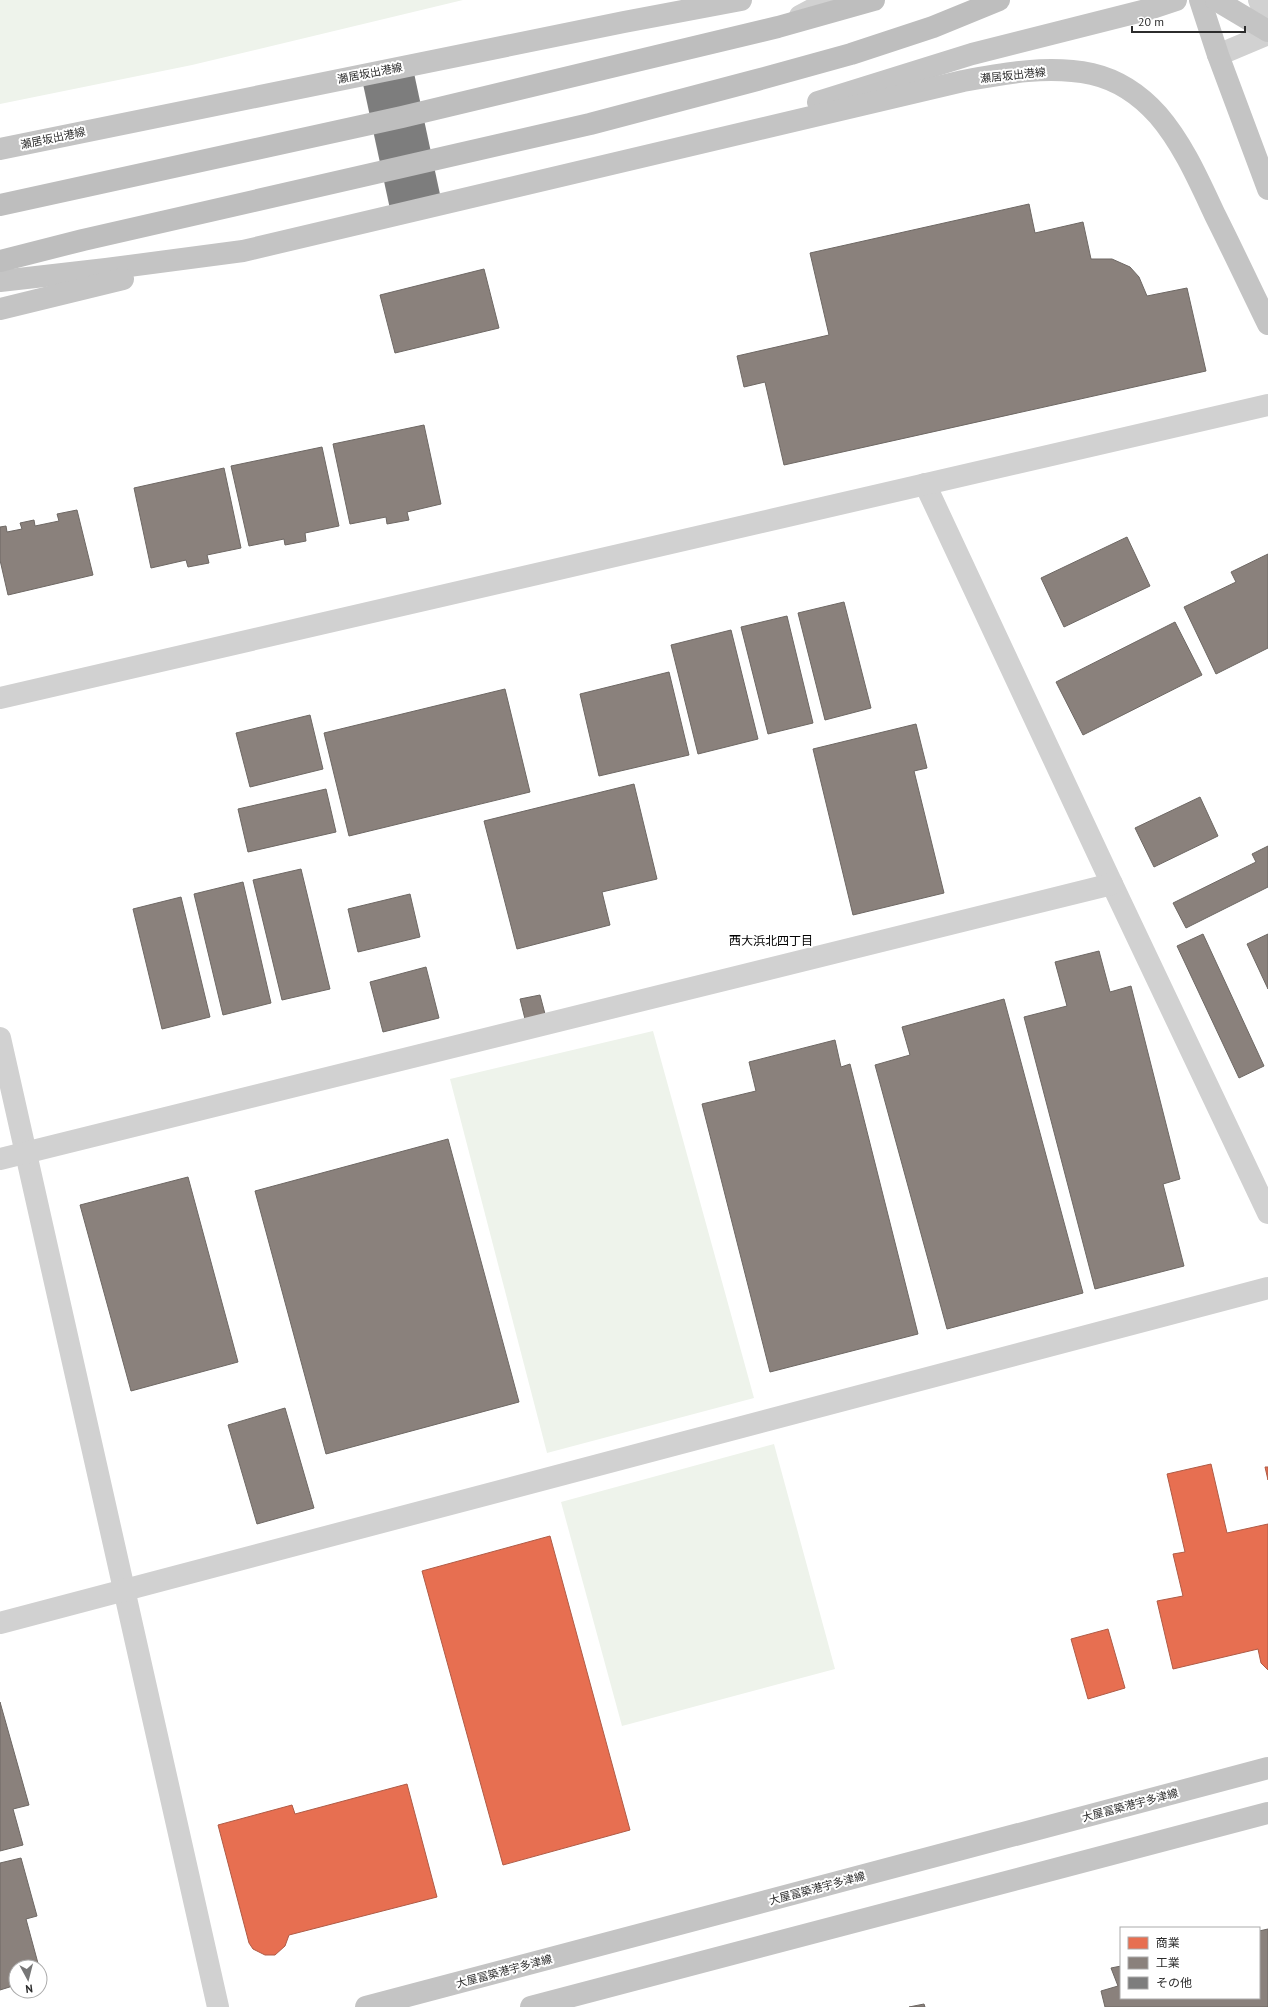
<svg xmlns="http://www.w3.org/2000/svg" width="1268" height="2007" font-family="'PT Sans','Noto Sans JP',sans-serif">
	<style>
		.green { fill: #eef3eb }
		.shops { fill: #e76f51; stroke: #af5b46 }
		.industry { fill: #8a817c; stroke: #6e6864 }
		.building { fill: #7d7d7d }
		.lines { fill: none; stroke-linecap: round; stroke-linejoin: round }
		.minor { stroke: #d1d1d1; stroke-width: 22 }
		.major { stroke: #c4c4c4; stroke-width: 22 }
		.highway { stroke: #bebebe; stroke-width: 22 }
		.labels { text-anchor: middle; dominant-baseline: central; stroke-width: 4; stroke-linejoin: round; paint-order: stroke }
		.street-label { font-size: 11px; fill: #2c2c2c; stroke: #fff }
		.neighbourhood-label { font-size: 12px; fill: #000; stroke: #fff }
	</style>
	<rect width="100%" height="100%" fill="#fff"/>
	<!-- green -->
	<g class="green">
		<polygon points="0,0 463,0 192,65 0,104"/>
		<polygon points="653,1031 754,1398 547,1453 450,1079"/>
		<polygon points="774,1444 835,1669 622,1726 561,1502"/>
	</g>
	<!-- shops -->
	<g class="shops">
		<polygon points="1211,1464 1227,1533 1268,1524 1268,1670 1261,1663 1258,1649 1173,1669 1157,1601 1183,1596 1173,1554 1185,1552 1167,1474"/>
		<polygon points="1265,1467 1268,1467 1268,1480"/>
		<polygon points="550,1536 630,1830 503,1865 422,1571"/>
		<polygon points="1108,1629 1125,1688 1088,1699 1071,1639"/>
		<polygon points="407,1784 437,1897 289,1935 285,1946 275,1955 265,1955 253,1949 249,1943 218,1825 292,1805 295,1814"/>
	</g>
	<!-- industry -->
	<g class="industry">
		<polygon points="1029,204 1035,233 1083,222 1091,259 1112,259 1130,267 1139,277 1147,296 1187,288 1206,371 784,465 765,382 744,387 737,356 829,335 810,253"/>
		<polygon points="484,269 499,328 395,353 380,295"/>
		<polygon points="424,425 441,504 407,512 409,520 387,524 386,517 350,524 333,444"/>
		<polygon points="322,447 339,526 305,533 306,541 285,545 284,539 249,546 231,466"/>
		<polygon points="224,468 241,548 207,555 209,563 188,567 186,560 151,568 134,488"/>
		<polygon points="77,510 93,575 8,595 0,560 0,527 6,526 7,532 22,529 20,523 34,520 35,526 59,521 57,514"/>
		<polygon points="1127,537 1150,586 1064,627 1041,578"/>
		<polygon points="1268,554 1268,648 1216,674 1184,607 1236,582 1231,572"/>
		<polygon points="844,602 871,708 825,720 798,613"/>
		<polygon points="787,616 813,723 768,734 741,627"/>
		<polygon points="1175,622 1202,675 1083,735 1056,682"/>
		<polygon points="731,630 758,739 698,754 671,645"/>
		<polygon points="669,672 689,755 599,776 580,694"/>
		<polygon points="505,689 530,792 349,836 324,733"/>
		<polygon points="310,715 323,769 250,787 236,733"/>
		<polygon points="916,724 927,768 914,771 944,893 853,915 813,749"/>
		<polygon points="634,784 657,879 602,892 610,925 517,949 484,821"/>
		<polygon points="326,789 336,832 248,852 238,809"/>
		<polygon points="1200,797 1218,836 1154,867 1135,828"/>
		<polygon points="1268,846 1268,887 1186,928 1173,903 1256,862 1252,854"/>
		<polygon points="301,869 330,989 282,1000 253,880"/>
		<polygon points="243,882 271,1003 223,1015 194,894"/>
		<polygon points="410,894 420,937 358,952 348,909"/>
		<polygon points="181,897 210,1017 162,1029 133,909"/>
		<polygon points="1203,934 1264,1066 1239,1078 1177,946"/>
		<polygon points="1268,934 1268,989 1247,944"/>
		<polygon points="1099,951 1110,992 1131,986 1180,1179 1163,1184 1184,1266 1095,1289 1024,1017 1067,1006 1055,962"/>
		<polygon points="426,967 439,1018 383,1032 370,982"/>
		<polygon points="540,995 545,1014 525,1019 520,999"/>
		<polygon points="1004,999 1083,1293 947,1329 875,1065 910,1055 902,1027"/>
		<polygon points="835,1040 841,1067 850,1064 918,1334 770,1372 702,1104 756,1091 749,1062"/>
		<polygon points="448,1139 519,1402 326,1454 255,1191"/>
		<polygon points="188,1177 238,1362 131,1391 80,1205"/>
		<polygon points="285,1408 314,1508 257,1524 228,1425"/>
		<polygon points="0,1702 29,1805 13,1809 23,1845 0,1851"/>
		<polygon points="21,1858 37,1916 26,1919 39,1967 16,1967 16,1985 0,1990 0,1863"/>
		<polygon points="1268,1929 1268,2007 1105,2007 1101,1991 1118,1986 1111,1968 1121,1966 1121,1998 1259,1998 1259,1931"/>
		<polygon points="924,2004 925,2007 909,2007"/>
	</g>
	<!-- building -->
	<polygon class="building" points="414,73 441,199 390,209 363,84"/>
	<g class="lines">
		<!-- minor -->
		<g class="minor">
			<polyline points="1259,0 1268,24"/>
			<polyline points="800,16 830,0"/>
			<polyline points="1218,55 1268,34"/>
			<polyline points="925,484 1112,884 1268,1213"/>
			<polyline points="0,698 1268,405"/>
			<polyline points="0,1038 218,2007"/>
			<polyline points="0,1159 1112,884"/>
			<polyline points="0,1623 1268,1288"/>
		</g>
		<!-- major -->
		<g class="major">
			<polyline points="1200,0 1218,55 1268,189"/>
			<polyline points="1216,0 1268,31"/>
			<polyline points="818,102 972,54 1146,10 1176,0"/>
			<polyline points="0,149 624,22 741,0"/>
			<path d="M 0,281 L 106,269 L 243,251 L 963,81 C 1006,73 1049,65 1092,74 C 1118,80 1141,96 1158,115 C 1183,144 1199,181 1215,215 C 1233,251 1250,287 1268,324"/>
			<polyline points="0,309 123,279"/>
			<polyline points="366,2007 1268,1768"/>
			<polyline points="531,2007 1268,1813"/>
		</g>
		<!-- highway -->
		<g class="highway">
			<polyline points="0,205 402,117 778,27 874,0"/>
			<polyline points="0,261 83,240 590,124 757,80 851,54 933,27 999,0"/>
		</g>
	</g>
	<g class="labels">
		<!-- street labels -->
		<g class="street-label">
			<text transform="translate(370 73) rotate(-11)">瀬居坂出港線</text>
			<text transform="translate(1013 75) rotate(-6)">瀬居坂出港線</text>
			<text transform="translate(53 138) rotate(-12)">瀬居坂出港線</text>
			<text transform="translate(1130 1805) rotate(-15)">大屋冨築港宇多津線</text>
			<text transform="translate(817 1888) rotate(-15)">大屋冨築港宇多津線</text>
			<text transform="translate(504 1971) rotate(-15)">大屋冨築港宇多津線</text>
		</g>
		<!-- neighbourhood labels -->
		<g class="neighbourhood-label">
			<text x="771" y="940">西大浜北四丁目</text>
		</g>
	</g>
	<!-- legend -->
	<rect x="1120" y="1927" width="140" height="72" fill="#ffffff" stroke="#ababab"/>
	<rect x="1128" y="1937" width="20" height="12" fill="#e76f51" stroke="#ababab"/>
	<text x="1156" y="1947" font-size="12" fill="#2c2c2c">商業</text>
	<rect x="1128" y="1957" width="20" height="12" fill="#8a817c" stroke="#ababab"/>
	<text x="1156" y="1967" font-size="12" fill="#2c2c2c">工業</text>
	<rect x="1128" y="1977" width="20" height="12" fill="#7d7d7d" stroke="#ababab"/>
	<text x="1156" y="1987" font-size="12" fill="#2c2c2c">その他</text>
	<!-- north arrow -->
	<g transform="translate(28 1979) rotate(173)"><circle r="19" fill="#ffffff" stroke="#ababab"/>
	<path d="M0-3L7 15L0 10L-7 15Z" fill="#767676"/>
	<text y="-6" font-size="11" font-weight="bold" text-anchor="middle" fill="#2c2c2c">N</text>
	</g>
	<!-- scale -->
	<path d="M1132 26v6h113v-6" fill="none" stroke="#2c2c2c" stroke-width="2"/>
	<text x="1138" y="26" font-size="12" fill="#2c2c2c" stroke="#ffffff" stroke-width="3" paint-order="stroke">20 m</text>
</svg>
